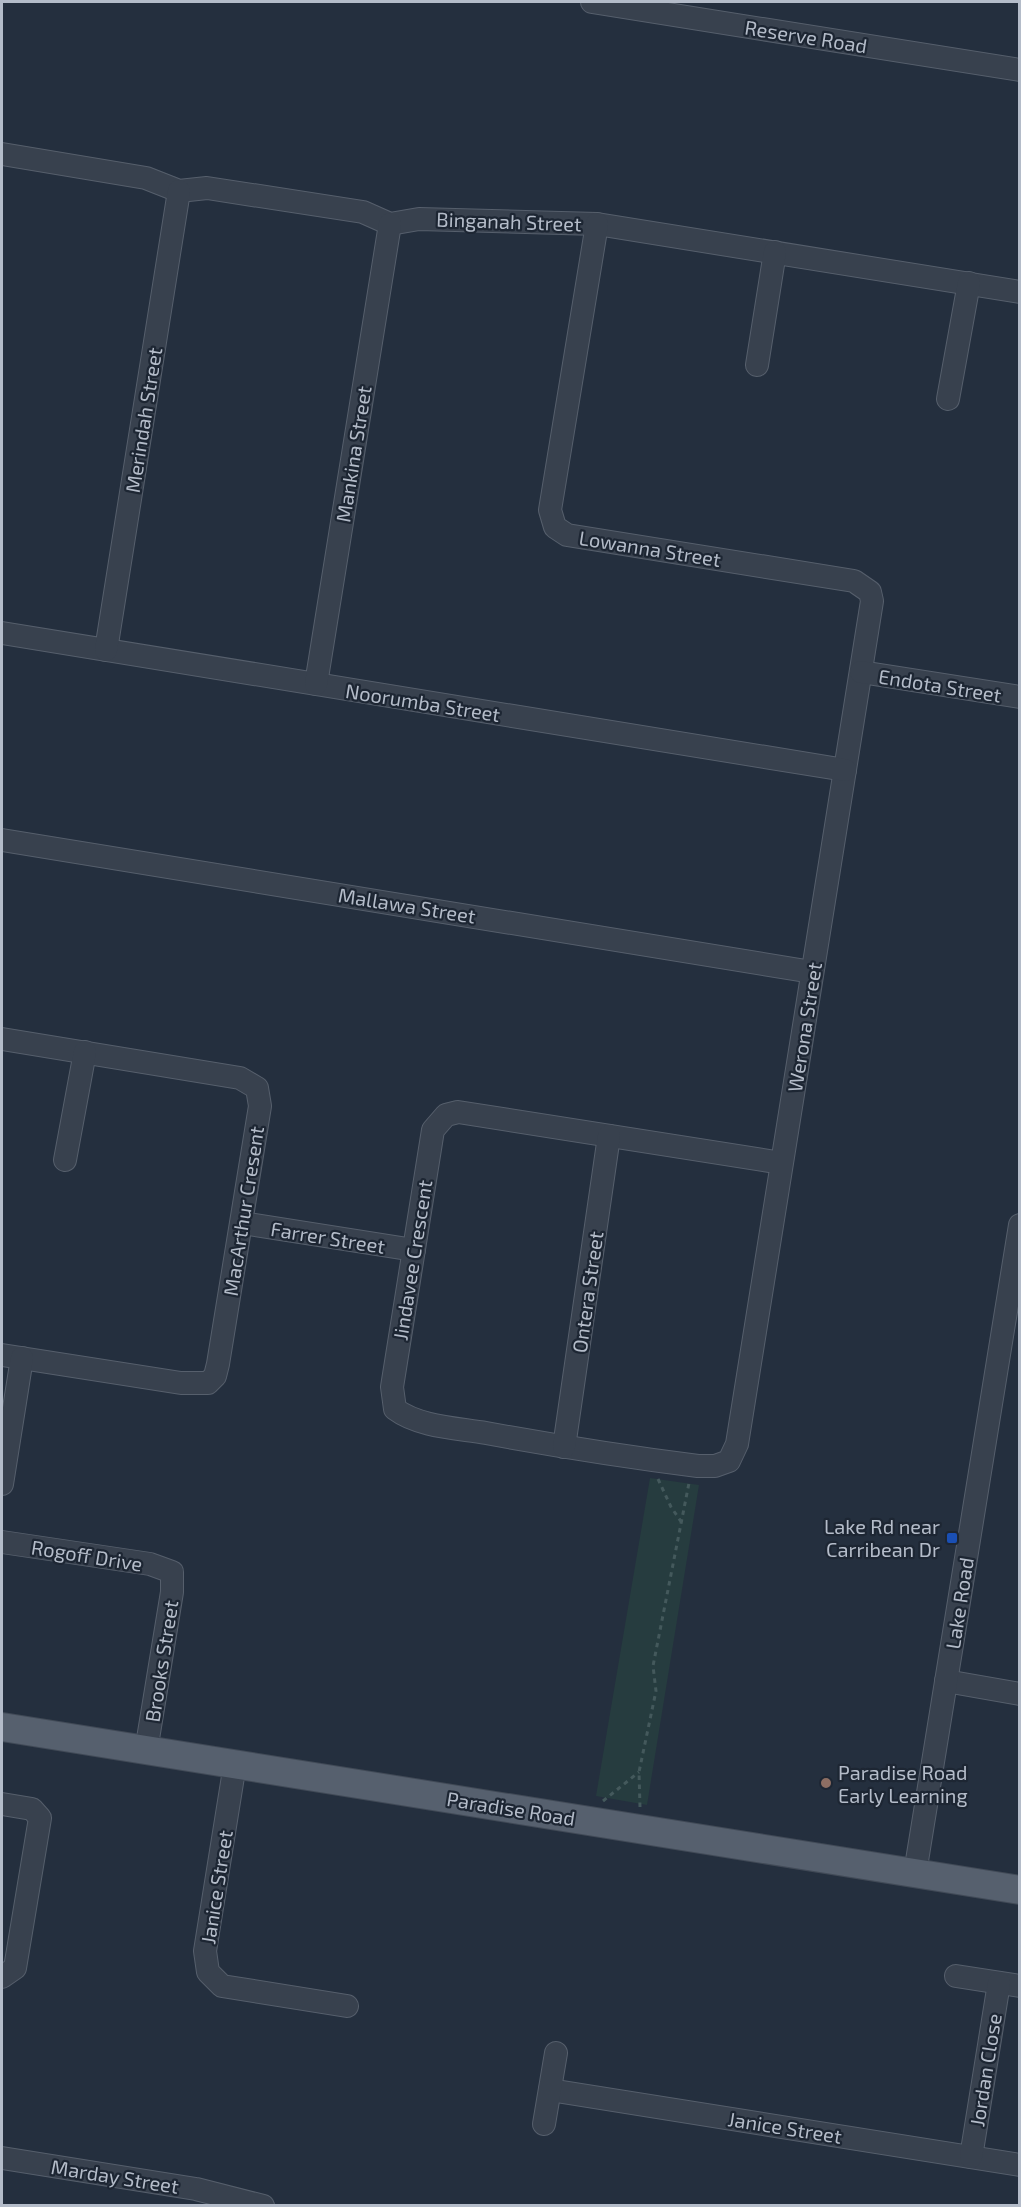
<svg xmlns="http://www.w3.org/2000/svg" width="1021" height="2207" font-family="'Exo 2',sans-serif">
	<style>
		.green { fill: #263c3f }
		.lines { fill: none; stroke-linecap: round; stroke-linejoin: round }
		.minor-casing { stroke: #565f6c; stroke-width: 24 }
		.major-casing { stroke: #414a57; stroke-width: 30 }
		.path { stroke: #44595c; stroke-width: 3; stroke-dasharray: 4.5 4.5; stroke-linecap: butt }
		.minor { stroke: #38414e; stroke-width: 22 }
		.major { stroke: #56606e; stroke-width: 28 }
		.transit-dot { fill: #1a4fb4; stroke: #1d2633; stroke-width: 2 }
		.education-dot { fill: #8d6e63; stroke: #1d2633; stroke-width: 2 }
		.labels { text-anchor: middle; dominant-baseline: central; stroke-width: 4.5; stroke-linejoin: round; paint-order: stroke }
		.street-label { font-size: 20px; fill: #b4bcc9; stroke: #1d2633 }
		.poi-label { font-size: 20px; fill: #b4bcc9; stroke: #1d2633; text-anchor: end }
	</style>
	<rect width="100%" height="100%" fill="#242f3e"/>
	<!-- green -->
	<polygon class="green" points="650,1478 699,1485 647,1805 596,1796"/>
	<g class="lines">
		<!-- minor casing -->
		<g class="minor-casing">
			<g id="minor">
				<polyline points="592,2 1020,70"/>
				<polyline points="2,154 146,178 179,191 207,188 363,212 390,224 419,219 597,224 1020,292"/>
				<path d="M 597,224 L 550,510 L 555,527 L 567,535 L 854,581 L 870,592 L 872,601 L 737,1444 L 729,1461 L 715,1466 L 698,1466 C 627,1457 557,1446 486,1433 C 457,1428 419,1427 395,1409 L 392,1387 L 433,1130 L 446,1115 L 458,1112 L 782,1163"/>
				<polyline points="757,365 775,252"/>
				<polyline points="948,399 969,283"/>
				<polyline points="2,633 845,770"/>
				<polyline points="106,650 179,191"/>
				<polyline points="861,672 1020,697"/>
				<polyline points="316,684 390,224"/>
				<polyline points="2,840 812,972"/>
				<polyline points="2,1039 240,1078 257,1088 260,1106 218,1364 215,1376 208,1383 181,1383 2,1355"/>
				<polyline points="65,1160 85,1052"/>
				<polyline points="242,1223 414,1250"/>
				<polyline points="564,1447 609,1136"/>
				<polyline points="2,1484 22,1358"/>
				<polyline points="2,1542 150,1564 172,1572 172,1592 146,1751"/>
				<polyline points="946,1681 1020,1694"/>
				<polyline points="235,1764 205,1951 208,1972 222,1986 347,2006"/>
				<polyline points="2,1804 32,1809 40,1818 15,1968 2,1977"/>
				<polyline points="915,1873 1020,1225"/>
				<polyline points="956,1976 1020,1986"/>
				<polyline points="550,2090 1020,2165"/>
				<polyline points="544,2124 556,2053"/>
				<polyline points="971,2157 999,1983"/>
				<polyline points="2,2158 196,2189 263,2206"/>
			</g>
		</g>
		<!-- major casing -->
		<g class="major-casing">
			<polyline id="major" points="2,1727 1020,1890"/>
		</g>
		<!-- path -->
		<g class="path">
			<polyline points="658,1479 671,1507 682,1523"/>
			<polyline points="603,1801 639,1772"/>
			<polyline points="640,1807 639,1772 656,1691 653,1666 689,1483"/>
		</g>
		<!-- minor -->
		<use href="#minor" class="minor"/>
		<!-- major -->
		<use href="#major" class="major"/>
	</g>
	<!-- markers -->
	<rect class="transit-dot" x="946" y="1532" width="12" height="12" rx="3"/>
	<circle class="education-dot" cx="826" cy="1783" r="6"/>
	<g class="labels">
		<!-- street labels -->
		<g class="street-label">
			<text transform="translate(806 36) rotate(9)">Reserve Road</text>
			<text transform="translate(509 221) rotate(2)">Binganah Street</text>
			<text transform="translate(143 420) rotate(-81)">Merindah Street</text>
			<text transform="translate(353 454) rotate(-81)">Mankina Street</text>
			<text transform="translate(650 548) rotate(9)">Lowanna Street</text>
			<text transform="translate(940 685) rotate(9)">Endota Street</text>
			<text transform="translate(423 702) rotate(9)">Noorumba Street</text>
			<text transform="translate(407 905) rotate(9)">Mallawa Street</text>
			<text transform="translate(804 1027) rotate(-81)">Werona Street</text>
			<text transform="translate(243 1211) rotate(-81)">MacArthur Cresent</text>
			<text transform="translate(328 1237) rotate(9)">Farrer Street</text>
			<text transform="translate(412 1260) rotate(-81)">Jindavee Crescent</text>
			<text transform="translate(587 1292) rotate(-82)">Ontera Street</text>
			<text transform="translate(87 1555) rotate(9)">Rogoff Drive</text>
			<text transform="translate(959 1603) rotate(-81)">Lake Road</text>
			<text transform="translate(161 1661) rotate(-81)">Brooks Street</text>
			<text transform="translate(511 1808) rotate(9)">Paradise Road</text>
			<text transform="translate(216 1887) rotate(-81)">Janice Street</text>
			<text transform="translate(985 2070) rotate(-81)">Jordan Close</text>
			<text transform="translate(785 2127) rotate(9)">Janice Street</text>
			<text transform="translate(115 2176) rotate(9)">Marday Street</text>
		</g>
		<!-- poi labels -->
		<g class="poi-label">
			<text x="940" y="1526">Lake Rd near<tspan x="940" dy="23">Carribean Dr</tspan></text>
			<text x="838" y="1772" text-anchor="start">Paradise Road<tspan x="838" dy="23">Early Learning</tspan></text>
		</g>
	</g>
	<!-- border -->
	<rect width="1021" height="2207" fill="none" stroke="#b4bcc9" stroke-width="6"/>
</svg>
